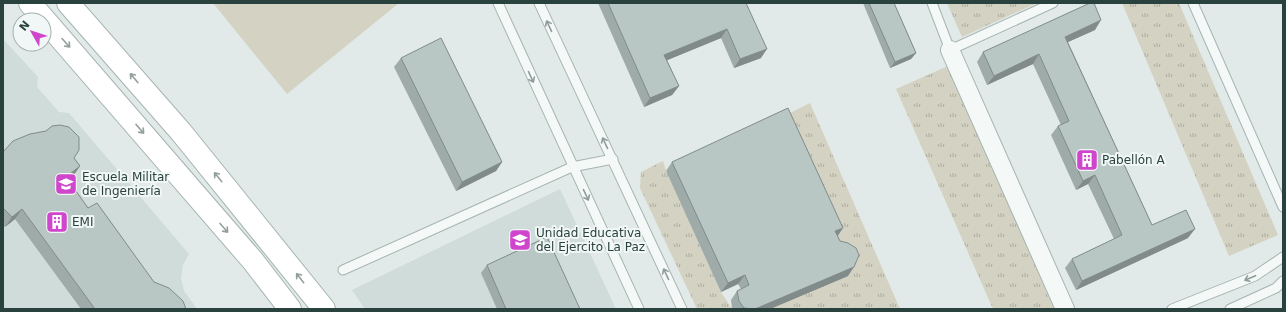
<svg xmlns="http://www.w3.org/2000/svg" width="1286" height="312" font-family="'DejaVu Sans',sans-serif">
	<style>
		.built { fill: #cfdcd9 }
		.grass { fill: url(#grass-tufts) }
		.garden { fill: #d4d2c2 }
		.lines { fill: none; stroke-linecap: round; stroke-linejoin: round }
		.lane-casing { stroke: #a6b4b1; stroke-width: 11 }
		.street-casing { stroke: #a6b4b1; stroke-width: 20 }
		.secondary-casing { stroke: #a6b4b1; stroke-width: 24 }
		.lane { stroke: #f4f8f7; stroke-width: 9 }
		.street { stroke: #f4f8f7; stroke-width: 18 }
		.secondary { stroke: #fff; stroke-width: 22 }
		.wall { fill: #9eaba9 }
		.shaded-wall { fill: #818b89 }
		.building { fill: #b8c7c4; stroke: #818b89 }
		.oneway { stroke: #8e9d9a }
		.oneway2 { stroke: #94a09e }
		.labels { text-anchor: middle; dominant-baseline: central; stroke-width: 4; stroke-linejoin: round; paint-order: stroke }
		.poi-label { font-size: 12px; fill: #29423d; stroke: #f1f7f6; text-anchor: start }
	</style>
	<defs>
		<pattern id="grass-tufts" width="24" height="20" patternUnits="userSpaceOnUse"><rect width="24" height="20" fill="#d4d2c2"/><path d="M3 7l-1-3M5 7V3M7 7l1-3M15 17l-1-3M17 17v-4M19 17l1-3" fill="none" stroke="#acac9f"/></pattern>
	</defs>
	<rect width="100%" height="100%" fill="#e1eae8"/>
	<!-- built -->
	<g class="built">
		<polygon points="3,39 38,77 37,87 59,112 69,113 189,254 183,265 181,278 184,291 197,309 3,309"/>
		<polygon points="560,189 616,309 365,309 352,290"/>
	</g>
	<!-- grass -->
	<g class="grass">
		<polygon points="947,3 1037,3 962,37"/>
		<polygon points="1122,3 1179,3 1278,235 1229,256"/>
		<polygon points="948,66 1054,309 993,309 896,89"/>
		<polygon points="810,103 900,309 770,309 837,237 782,117"/>
		<polygon points="663,161 666,171 721,292 732,309 697,309 640,188 641,172"/>
	</g>
	<!-- garden -->
	<polygon class="garden" points="213,3 399,3 287,94"/>
	<g class="lines">
		<!-- lane casing -->
		<g class="lane-casing">
			<g id="lane">
				<polyline points="498,3 639,309"/>
				<polyline points="539,3 682,309"/>
				<polyline points="932,3 950,50 1053,3"/>
				<polyline points="1193,3 1283,207"/>
				<polyline points="343,270 572,167 613,159"/>
				<polyline points="1172,309 1255,276 1283,257"/>
				<polyline points="1230,309 1276,288 1283,281"/>
			</g>
		</g>
		<!-- street casing -->
		<g class="street-casing">
			<polyline id="street" points="950,50 1065,309"/>
		</g>
		<!-- secondary casing -->
		<g class="secondary-casing">
			<g id="secondary">
				<polyline points="30,3 253,261 290,309"/>
				<polyline points="68,3 181,132 324,309"/>
			</g>
		</g>
		<!-- lane -->
		<use href="#lane" class="lane"/>
		<!-- street -->
		<use href="#street" class="street"/>
		<!-- secondary -->
		<use href="#secondary" class="secondary"/>
	</g>
	<!-- wall -->
	<g class="wall">
		<polygon points="598,3 746,3 761,58 734,68 721,38 667,60 679,86 672,95 644,107"/>
		<polygon points="863,3 894,3 916,53 911,59 890,68"/>
		<polygon points="1095,30 1068,42 1152,225 1188,238 1076,290 1065,268 1072,259 1114,239 1088,184 1076,190 1051,135 1058,126 1061,125 1033,64 987,85 977,62 983,52"/>
		<polygon points="401,58 502,162 496,171 456,191 394,67"/>
		<polygon points="3,152 74,158 80,166 73,176 68,180 88,208 154,282 186,309 81,309 15,219 5,227 3,225"/>
		<polygon points="672,162 838,236 848,276 770,309 732,309 731,300 737,291 741,289 738,284 721,292 666,171"/>
		<polygon points="487,265 580,309 497,309 481,273"/>
	</g>
	<!-- shaded-wall -->
	<g class="shaded-wall">
		<polygon points="1101,20 1095,30 1059,46 1065,37"/>
		<polygon points="727,29 721,38 658,64 664,55"/>
		<polygon points="767,49 761,58 734,68 740,59"/>
		<polygon points="916,53 911,59 890,68 895,62"/>
		<polygon points="1039,54 1033,64 987,85 994,76"/>
		<polygon points="679,86 672,95 644,107 650,98"/>
		<polygon points="502,162 496,171 456,191 462,182"/>
		<polygon points="80,166 73,176 59,187 66,177"/>
		<polygon points="1095,175 1088,184 1076,190 1083,181"/>
		<polygon points="22,209 15,219 5,227 12,217"/>
		<polygon points="843,228 837,237 835,231"/>
		<polygon points="1195,229 1188,238 1076,290 1082,281"/>
		<polygon points="854,267 848,276 770,309 755,309"/>
		<polygon points="745,275 738,284 721,292 728,283"/>
	</g>
	<!-- building -->
	<g class="building">
		<polygon points="608,3 746,3 767,49 740,59 727,29 664,55 679,86 650,98"/>
		<polygon points="869,3 894,3 916,53 895,62"/>
		<polygon points="1090,3 1094,3 1101,20 1065,37 1152,225 1186,210 1195,229 1082,281 1072,259 1122,235 1095,175 1083,181 1058,126 1069,121 1039,54 994,76 983,52"/>
		<polygon points="441,38 502,162 462,182 401,58"/>
		<polygon points="788,108 843,228 835,231 840,241 848,243 856,248 859,255 854,267 755,309 744,308 739,301 737,291 749,285 745,275 728,283 672,162"/>
		<polygon points="60,125 69,127 79,137 79,150 74,158 80,166 66,177 88,208 97,203 154,282 169,288 183,301 186,309 95,309 22,209 12,217 3,208 3,152 13,141 30,134 46,131 52,126"/>
		<polygon points="547,237 580,309 506,309 487,265"/>
	</g>
	<!-- one-way arrows -->
	<defs><path id="oneway-shaft" d="M-6 0H5M1.5-3L5.5 0L1.5 3" fill="none" stroke-width="1.6" stroke-linecap="round" stroke-linejoin="round"/></defs>
	<g class="oneway">
		<use href="#oneway-shaft" transform="translate(549 26) rotate(-115)"/>
		<use href="#oneway-shaft" transform="translate(531 77) rotate(65)"/>
		<use href="#oneway-shaft" transform="translate(605 143) rotate(-115)"/>
		<use href="#oneway-shaft" transform="translate(586 195) rotate(65)"/>
		<use href="#oneway-shaft" transform="translate(666 274) rotate(-115)"/>
		<use href="#oneway-shaft" transform="translate(1250 278) rotate(157)"/>
	</g>
	<g class="oneway2">
		<use href="#oneway-shaft" transform="translate(66 43) rotate(48)"/>
		<use href="#oneway-shaft" transform="translate(134 78) rotate(-130)"/>
		<use href="#oneway-shaft" transform="translate(140 129) rotate(49)"/>
		<use href="#oneway-shaft" transform="translate(218 177) rotate(-129)"/>
		<use href="#oneway-shaft" transform="translate(224 228) rotate(49)"/>
		<use href="#oneway-shaft" transform="translate(300 278) rotate(-128)"/>
	</g>
	<!-- icons -->
	<defs>
		<g id="building-square" transform="scale(1.15)"><rect x="-9" y="-9" width="18" height="18" rx="4" fill="#cf46cc" stroke="#f1f7f6"/><path d="M-4-6H4V6H1V3H-1V6H-4ZM-2.5-4.3h1.7v1.8h-1.7ZM.8-4.3h1.7v1.8H.8ZM-2.5-1h1.7V.8h-1.7ZM.8-1h1.7V.8H.8Z" fill="#fff"/></g>
		<g id="university-square" transform="scale(1.15)"><rect x="-9" y="-9" width="18" height="18" rx="4" fill="#cf46cc" stroke="#f1f7f6"/><path d="M0-5L7-2L0 1L-7-2ZM-4 1L0 2.5L4 1V4Q0 6-4 4Z" fill="#fff"/></g>
		<g id="school-square" transform="scale(1.15)"><rect x="-9" y="-9" width="18" height="18" rx="4" fill="#cf46cc" stroke="#f1f7f6"/><path d="M0-5L7-2L0 1L-7-2ZM-4 1L0 2.5L4 1V4Q0 6-4 4Z" fill="#fff"/></g>
	</defs>
	<g fill-rule="evenodd">
		<use href="#building-square" x="1087" y="160"/>
		<use href="#university-square" x="66" y="184"/>
		<use href="#building-square" x="57" y="222"/>
		<use href="#school-square" x="520" y="240"/>
	</g>
	<g class="labels">
		<!-- poi labels -->
		<g class="poi-label">
			<text x="1102" y="160">Pabellón A</text>
			<text x="82" y="177">Escuela Militar<tspan x="82" dy="14">de Ingeniería</tspan></text>
			<text x="72" y="222">EMI</text>
			<text x="536" y="233">Unidad Educativa<tspan x="536" dy="14">del Ejercito La Paz</tspan></text>
		</g>
	</g>
	<!-- border -->
	<rect width="1286" height="312" fill="none" stroke="#29423d" stroke-width="8"/>
	<!-- north arrow -->
	<g transform="translate(32 32) rotate(309)"><circle r="19" fill="#f1f7f6" stroke="#a1afac"/>
	<path d="M0-3L7 15L0 10L-7 15Z" fill="#cf46cc"/>
	<text y="-6" font-size="11" font-weight="bold" text-anchor="middle" fill="#29423d">N</text>
	</g>
</svg>
